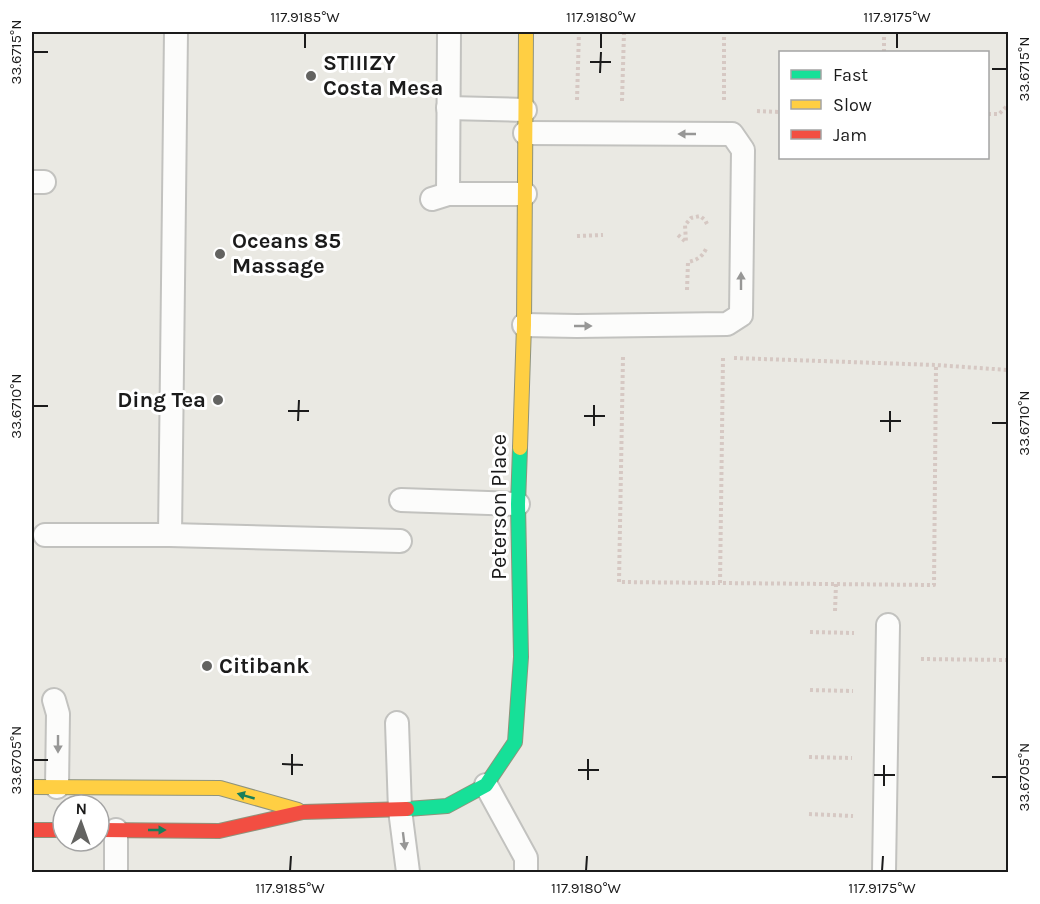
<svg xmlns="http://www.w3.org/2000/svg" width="1040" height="904" font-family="Karla,sans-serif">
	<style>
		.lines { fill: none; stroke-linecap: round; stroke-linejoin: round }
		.lane-casing { stroke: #c2c2bf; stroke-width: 26 }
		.fast-casing { stroke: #8f937c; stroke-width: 16 }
		.slow-casing { stroke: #8f937c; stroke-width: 16 }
		.jam-casing { stroke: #8f937c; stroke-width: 16 }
		.path { stroke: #d6c8c3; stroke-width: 4; stroke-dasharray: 3 3; stroke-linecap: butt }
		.lane { stroke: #fcfcfb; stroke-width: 22 }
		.fast { stroke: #16e098; stroke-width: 14 }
		.slow { stroke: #ffcf43; stroke-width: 14 }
		.jam { stroke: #f24e42; stroke-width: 14 }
		.oneway { fill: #979796 }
		.oneway2 { fill: #187e5a }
		.ticks { fill: none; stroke: #1b1b1b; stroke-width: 2 }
		.poi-dot { fill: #636361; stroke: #fff; stroke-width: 2 }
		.labels { text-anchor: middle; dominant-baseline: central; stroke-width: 6; stroke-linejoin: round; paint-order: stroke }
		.poi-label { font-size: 22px; font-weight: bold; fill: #1b1b1b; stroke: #fff; text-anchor: start }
		.street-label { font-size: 22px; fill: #1b1b1b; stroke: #fff }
		.neatline { fill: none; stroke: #1b1b1b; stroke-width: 2 }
		.ticks-label { font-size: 15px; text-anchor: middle; fill: #1b1b1b }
	</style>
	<rect width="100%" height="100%" fill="#eae9e3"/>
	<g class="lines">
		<!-- lane casing -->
		<g class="lane-casing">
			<g id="lane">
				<polyline points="448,108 525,110"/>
				<polyline points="32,182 44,182"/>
				<polyline points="448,194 449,32"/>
				<polyline points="432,199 448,194 525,194"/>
				<polyline points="524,325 577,326 727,324 741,315 743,150 732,134 525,133"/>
				<polyline points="401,500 518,504"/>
				<polyline points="45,535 170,535 400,541"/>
				<polyline points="170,535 176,32"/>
				<polyline points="54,700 58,714 57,787"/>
				<polyline points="397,723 400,810 408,872"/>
				<polyline points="486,785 526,858 526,872"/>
				<polyline points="116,872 116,830"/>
				<polyline points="884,872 888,625"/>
			</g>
		</g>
		<!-- fast casing -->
		<g class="fast-casing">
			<polyline id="fast" points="407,809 447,806 486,785 515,742 521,657 518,504 520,448"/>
		</g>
		<!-- slow casing -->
		<g class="slow-casing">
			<g id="slow">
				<polyline points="520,448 524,325 526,32"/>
				<polyline points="32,787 220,788 298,810"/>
			</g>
		</g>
		<!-- jam casing -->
		<g class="jam-casing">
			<g id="jam">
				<polyline points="32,830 63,830"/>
				<polyline points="99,830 219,831 303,812 407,809"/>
			</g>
		</g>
		<!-- path -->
		<g class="path">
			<polyline points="884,52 884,32"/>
			<polyline points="577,100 579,32"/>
			<polyline points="724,100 724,32"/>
			<polyline points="622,101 624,32"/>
			<polyline points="757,111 780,112"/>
			<polyline points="988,114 999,114 1008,105"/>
			<polyline points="678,235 686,242 685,225 691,218 700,216 705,220 707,224"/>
			<polyline points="577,236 603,235"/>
			<path d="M 687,290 L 688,262 C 697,260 702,257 706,249"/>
			<polyline points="623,357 619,582 720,583"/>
			<polyline points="723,358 720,583 934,585 936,365"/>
			<polyline points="734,358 936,365 1008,370"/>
			<polyline points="835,611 836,584"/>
			<polyline points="810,632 854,633"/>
			<polyline points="921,659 1008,660"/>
			<polyline points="810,690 853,691"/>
			<polyline points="809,757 852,758"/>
			<polyline points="809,814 853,816"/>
			<polyline points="916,872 943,872"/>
		</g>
		<!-- lane -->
		<use href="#lane" class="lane"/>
		<!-- fast -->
		<use href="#fast" class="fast"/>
		<!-- slow -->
		<use href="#slow" class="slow"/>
		<!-- jam -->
		<use href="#jam" class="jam"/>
	</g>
	<!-- one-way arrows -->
	<defs><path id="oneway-solid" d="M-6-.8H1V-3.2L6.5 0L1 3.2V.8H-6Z" transform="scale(1.5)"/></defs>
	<g class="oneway">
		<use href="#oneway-solid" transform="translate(687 134) rotate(-180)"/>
		<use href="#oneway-solid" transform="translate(741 281) rotate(-90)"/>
		<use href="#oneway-solid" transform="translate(583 326)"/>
		<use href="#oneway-solid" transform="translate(58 744) rotate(90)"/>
		<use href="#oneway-solid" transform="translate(404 841) rotate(83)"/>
	</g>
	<g class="oneway2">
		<use href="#oneway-solid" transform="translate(246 796) rotate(-164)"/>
		<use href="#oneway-solid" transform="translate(157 830)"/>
	</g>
	<!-- ticks -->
	<path class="ticks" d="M 305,48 L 305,33M 601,48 L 601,33M 897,48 L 897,33M 33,52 L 48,52M 590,62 L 611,62M 992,69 L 1007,69M 600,73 L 601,52M 33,406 L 48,406M 288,411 L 309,411M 584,416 L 605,416M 298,421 L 299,400M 880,421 L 901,421M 992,423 L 1007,423M 594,426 L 594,405M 890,432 L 890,411M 33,760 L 48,760M 282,764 L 303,765M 578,770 L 599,770M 292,775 L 292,754M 874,775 L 895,775M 992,777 L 1007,777M 588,780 L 588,759M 884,786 L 884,765M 290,871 L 291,856M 586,871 L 587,856M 882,871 L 883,856"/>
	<!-- markers -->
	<g class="poi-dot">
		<circle cx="311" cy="76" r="6"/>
		<circle cx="220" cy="254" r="6"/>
		<circle cx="218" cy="400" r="6"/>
		<circle cx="207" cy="666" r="6"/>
	</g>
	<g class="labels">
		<!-- poi labels -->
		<g class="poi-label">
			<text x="323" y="63">STIIIZY<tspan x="323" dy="25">Costa Mesa</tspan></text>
			<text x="232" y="241">Oceans 85<tspan x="232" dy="25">Massage</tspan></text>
			<text x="206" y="400" text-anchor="end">Ding Tea</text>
			<text x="219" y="666">Citibank</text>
		</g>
		<!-- street labels -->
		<g class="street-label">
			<text transform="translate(499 507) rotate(-90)">Peterson Place</text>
		</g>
	</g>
	<!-- border -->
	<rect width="1040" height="904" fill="none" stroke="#ffffff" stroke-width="66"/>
	<!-- legend -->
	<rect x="779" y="51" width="210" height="108" fill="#ffffff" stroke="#a4a4a4" stroke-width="1.5"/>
	<rect x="791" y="70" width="30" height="9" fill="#16e098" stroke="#a4a4a4" stroke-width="1.5"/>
	<text x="833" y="81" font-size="18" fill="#1b1b1b">Fast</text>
	<rect x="791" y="100" width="30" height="9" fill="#ffcf43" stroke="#a4a4a4" stroke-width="1.5"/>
	<text x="833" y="111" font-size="18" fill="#1b1b1b">Slow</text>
	<rect x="791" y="130" width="30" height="9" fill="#f24e42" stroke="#a4a4a4" stroke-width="1.5"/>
	<text x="833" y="141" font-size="18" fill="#1b1b1b">Jam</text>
	<!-- north arrow -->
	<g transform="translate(81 823) rotate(1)"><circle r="28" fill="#ffffff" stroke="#a4a4a4" stroke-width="1.5"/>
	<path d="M0-4.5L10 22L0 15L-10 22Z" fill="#636361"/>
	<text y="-9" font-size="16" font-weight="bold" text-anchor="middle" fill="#1b1b1b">N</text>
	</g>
	<rect x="33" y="33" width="974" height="838" class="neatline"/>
	<g class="ticks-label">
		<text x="305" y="22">117.9185°W</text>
		<text x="601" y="22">117.9180°W</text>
		<text x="897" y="22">117.9175°W</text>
		<text transform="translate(16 52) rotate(-90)" y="5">33.6715°N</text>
		<text transform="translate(1024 69) rotate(-90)" y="5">33.6715°N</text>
		<text transform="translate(16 406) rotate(-90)" y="5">33.6710°N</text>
		<text transform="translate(1024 423) rotate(-90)" y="5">33.6710°N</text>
		<text transform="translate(16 760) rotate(-90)" y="5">33.6705°N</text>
		<text transform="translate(1024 777) rotate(-90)" y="5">33.6705°N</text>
		<text x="290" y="893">117.9185°W</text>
		<text x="586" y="893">117.9180°W</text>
		<text x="882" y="893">117.9175°W</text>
	</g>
</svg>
